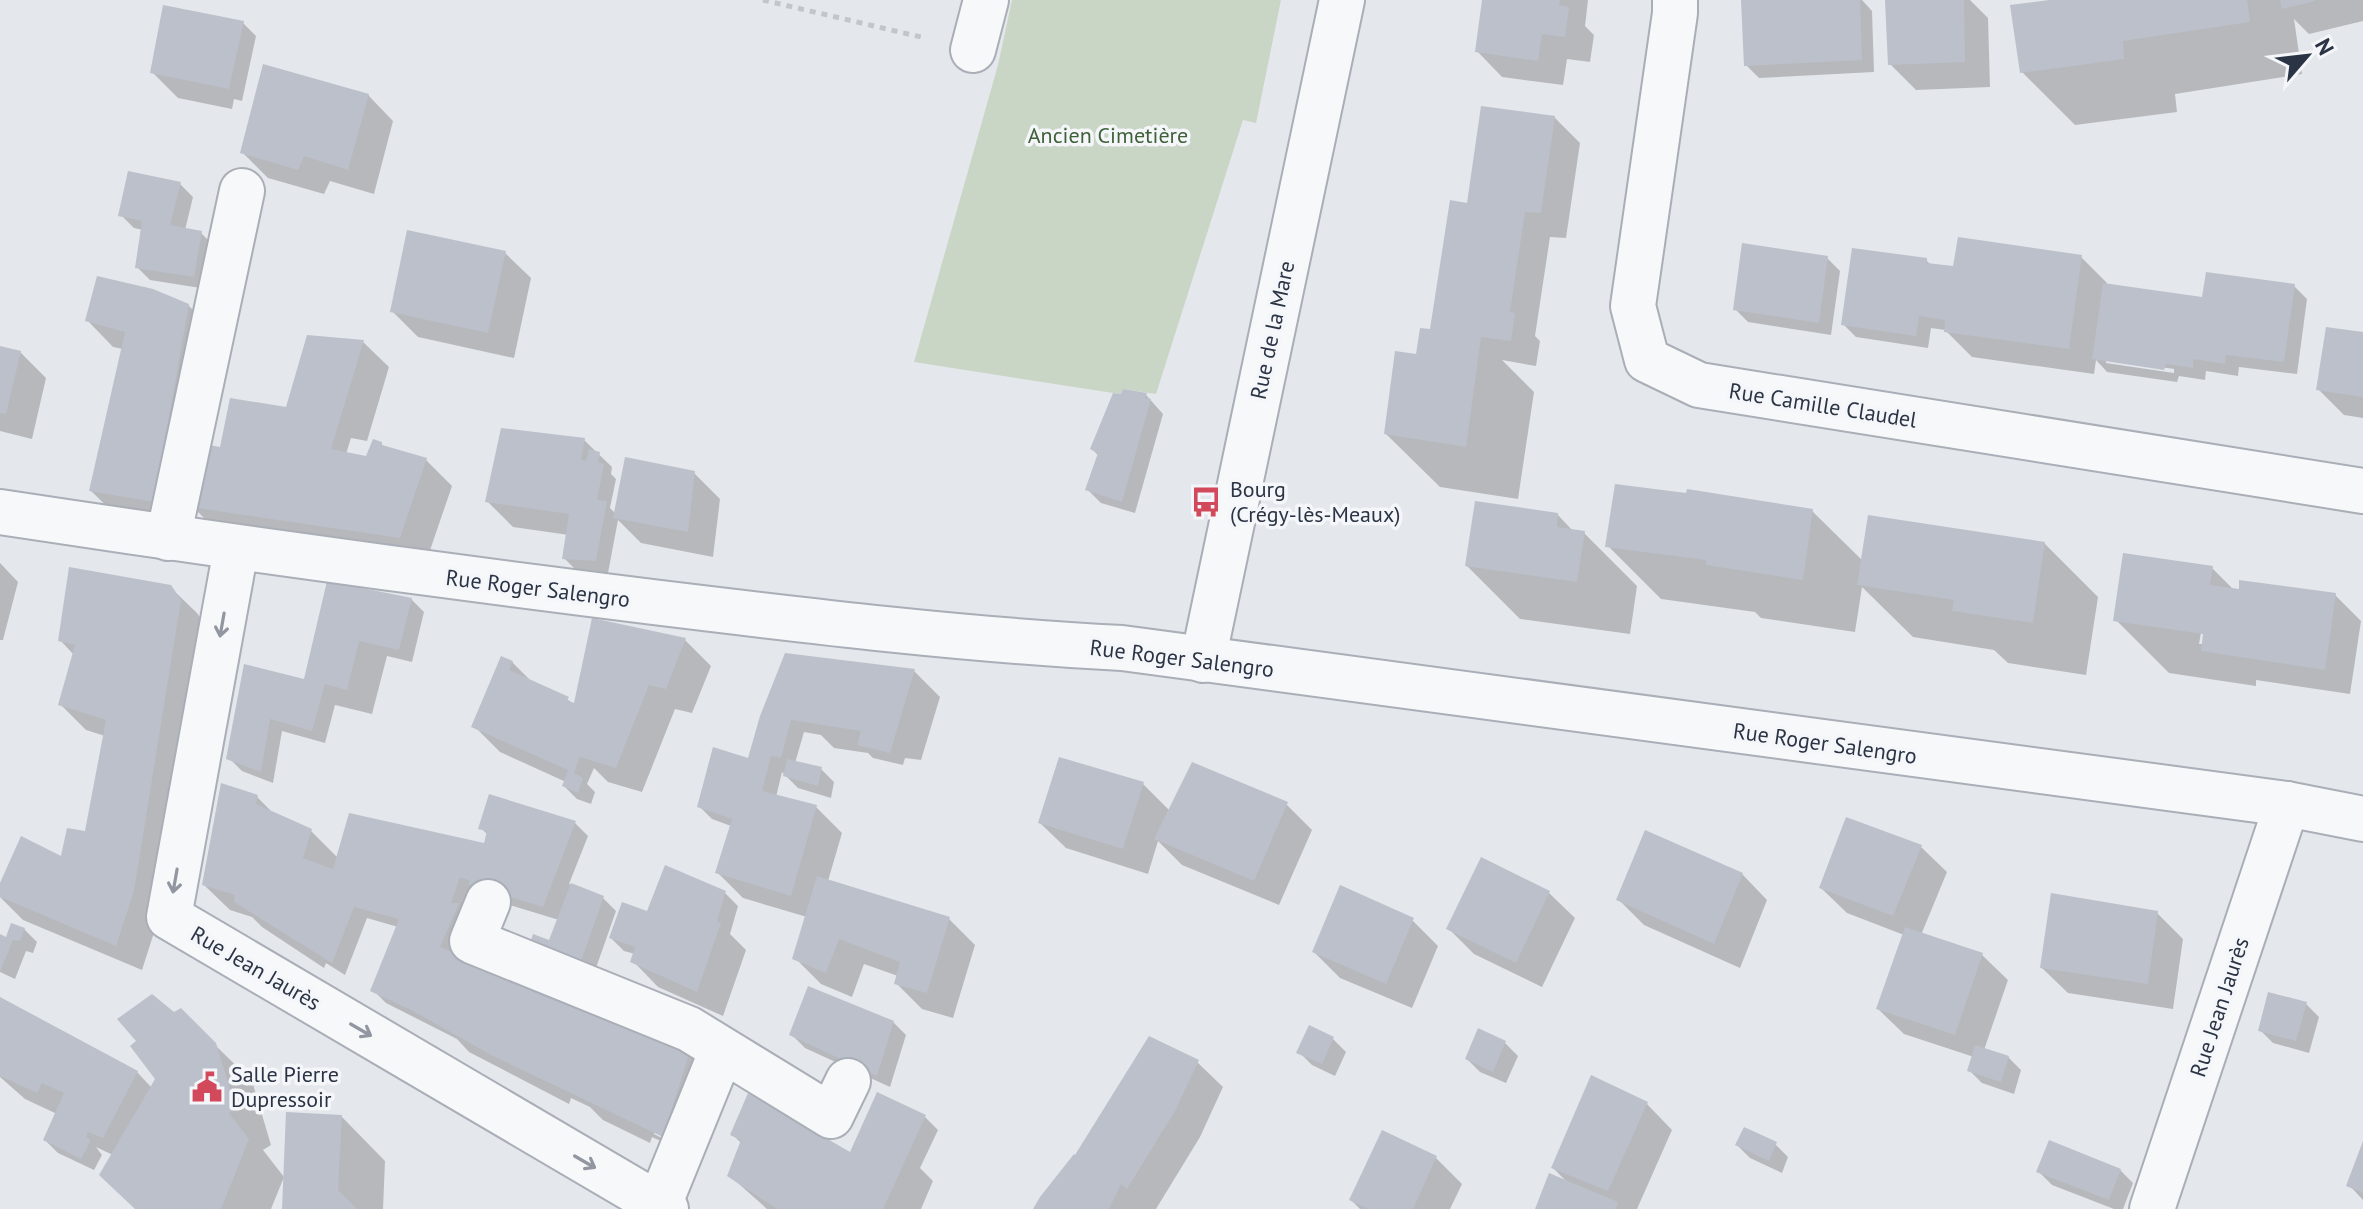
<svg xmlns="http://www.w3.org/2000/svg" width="2363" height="1209" font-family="'PT Sans',sans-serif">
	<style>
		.green { fill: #c9d6c5 }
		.shadow { fill: #0003; fill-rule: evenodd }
		.building { fill: #bbc0ca }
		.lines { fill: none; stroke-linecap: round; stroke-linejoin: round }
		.minor-casing { stroke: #a9aeb7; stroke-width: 48 }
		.path { stroke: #c2c5cb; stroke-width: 5; stroke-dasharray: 6 6; stroke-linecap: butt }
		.minor { stroke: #f7f8fa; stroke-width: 44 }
		.oneway { stroke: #9196a0 }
		.labels { text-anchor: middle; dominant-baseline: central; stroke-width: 7; stroke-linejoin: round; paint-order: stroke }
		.park-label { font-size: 22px; fill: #3f6138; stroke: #f4f6f9 }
		.street-label { font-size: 22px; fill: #2b3445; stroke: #f4f6f9 }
		.poi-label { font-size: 22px; fill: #2b3445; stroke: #f4f6f9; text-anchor: start }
	</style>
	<rect width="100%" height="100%" fill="#e4e7ec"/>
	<!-- green -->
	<polygon class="green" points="1012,0 1281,0 1256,123 1243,120 1156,394 1123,389 1121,394 1113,393 914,362 998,65"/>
	<!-- shadow -->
	<g class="shadow">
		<polygon points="1484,0 1588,0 1585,26 1594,35 1590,62 1567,59 1563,85 1502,77 1477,51"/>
		<polygon points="1743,0 1862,0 1872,11 1874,72 1759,78 1746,65"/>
		<polygon points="1887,0 1970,0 1988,18 1990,87 1916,90 1890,64"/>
		<polygon points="2064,0 2363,0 2363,21 2309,34 2294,19 2302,74 2175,94 2177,112 2075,125 2022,72"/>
		<polygon points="243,23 256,36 242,101 234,99 232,109 178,98 152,72"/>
		<polygon points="368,95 393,121 374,194 330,181 324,194 268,178 242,152"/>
		<polygon points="1554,117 1580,143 1566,238 1550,237 1535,336 1540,341 1536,366 1502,360 1534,392 1518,499 1440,487 1386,434 1418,356 1437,332 1469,205"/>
		<polygon points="180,184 193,197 185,230 201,233 214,246 207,289 150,280 137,267 143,230 134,228 121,215"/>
		<polygon points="505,253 531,278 514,358 418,337 392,311"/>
		<path d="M 2081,257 L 2107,283 L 2106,286 L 2204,299 L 2294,286 L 2307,299 L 2297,374 L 2239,367 L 2238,376 L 2206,371 L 2205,380 L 2179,376 L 2177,382 L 2107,372 L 2096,360 L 2094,374 L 1972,357 L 1945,330 L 1931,328 L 1928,348 L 1856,337 L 1843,324 L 1926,260 L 1932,266 L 1952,268 ZM 2106,359 L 2174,369 L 2174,373 L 2106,363 Z"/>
		<polygon points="1827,258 1840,271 1831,335 1748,322 1735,309"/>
		<polygon points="188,305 214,331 180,527 117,516 91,491 123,349 113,347 88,321"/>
		<polygon points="2363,334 2363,418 2344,415 2318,389"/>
		<polygon points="363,342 389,367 367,441 351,438 346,454 367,459 381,444 386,448 426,460 452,486 426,562 382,555 369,542 345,538 343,549 218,532 192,506 222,449 287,409"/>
		<polygon points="0,348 20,352 46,378 32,439 0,431"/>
		<polygon points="1146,395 1163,414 1135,513 1101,503 1088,490 1099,456 1092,449"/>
		<polygon points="584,440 612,467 611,474 616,479 610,508 616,514 694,473 720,499 713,557 641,543 618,520 608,573 577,571 564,558 569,535 513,527 487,501"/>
		<polygon points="1812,511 1863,561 2044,543 2098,597 2086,675 2008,663 1994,650 1913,637 1862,587 1855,632 1761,618 1755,612 1661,599 1608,546"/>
		<polygon points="1558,515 1573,531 1584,533 1637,586 1630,634 1520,619 1467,566"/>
		<polygon points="0,563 18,582 3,640 0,640"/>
		<path d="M 2212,568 L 2234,590 L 2335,595 L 2361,621 L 2350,694 L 2256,680 L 2256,686 L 2169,673 L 2116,620 ZM 2205,610 L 2203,644 L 2199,644 Z"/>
		<polygon points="170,587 197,613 206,627 159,917 142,970 23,920 0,897 0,888 63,859 87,833 105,736 86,730 60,704 74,655 60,640"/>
		<polygon points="411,599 424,612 412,662 387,656 372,714 335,705 325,743 282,731 273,783 242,771 229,758 306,681"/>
		<polygon points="632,629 685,640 711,666 692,713 675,709 642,792 608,782 594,768 587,784 595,792 591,804 577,799 564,786 566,782 500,752 474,726 512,662 533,683 567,699 575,706"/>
		<polygon points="914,671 940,697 921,760 905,758 903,765 873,758 868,753 834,748 821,735 804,732 795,763 821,769 834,782 831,798 798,788 782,772 776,797 816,807 842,833 828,881 949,919 975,945 953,1018 922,1009 896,983 898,976 864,964 852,997 821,984 795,958 807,917 743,898 717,872 731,826 712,819 699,806 749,760 762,716"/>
		<polygon points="1143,784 1170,811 1286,804 1312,830 1279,905 1182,865 1158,841 1148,874 1066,848 1040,823"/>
		<path d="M 257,797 L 274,814 L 311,831 L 338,858 L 485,846 L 488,835 L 481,828 L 575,823 L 588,836 L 569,884 L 603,898 L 616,911 L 590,985 L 550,942 L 559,920 L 487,898 L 477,928 L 689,1053 L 702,1066 L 676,1148 L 652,1137 L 650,1143 L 603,1120 L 590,1107 L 571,1098 L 569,1104 L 469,1052 L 457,1039 L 386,1003 L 373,990 L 398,927 L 367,918 L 345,975 L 326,963 L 324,968 L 262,927 L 252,917 L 230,910 L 204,885 ZM 654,1130 L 673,1139 L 672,1143 L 654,1134 Z"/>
		<polygon points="1921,847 1947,872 1921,935 1982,955 2008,980 1984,1050 2008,1057 2021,1070 2014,1094 1982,1083 1969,1070 1974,1057 1904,1034 1878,1009 1904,935 1847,913 1821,888"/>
		<polygon points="1742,874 1767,900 1740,968 1644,925 1618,899"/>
		<polygon points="725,893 738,906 730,934 746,950 723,1016 658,987 633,961 635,954 624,951 611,938 646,913"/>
		<polygon points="1549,893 1575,918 1542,987 1474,954 1449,929"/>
		<polygon points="2157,913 2183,939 2173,1009 2068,993 2042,968"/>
		<polygon points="1412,920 1438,946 1412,1008 1340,978 1314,952"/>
		<polygon points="24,929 37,942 33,953 26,951 15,979 0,972 0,936 7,939"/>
		<polygon points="0,999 137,1072 152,1088 158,1079 173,1014 180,1011 252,1081 271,1145 263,1150 284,1177 271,1209 136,1209 113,1155 96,1147 102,1155 94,1170 58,1153 45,1140 57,1114 25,1099 0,1077"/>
		<polygon points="2306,1004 2319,1017 2309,1053 2273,1043 2260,1030"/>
		<polygon points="893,1022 906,1035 890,1087 805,1048 792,1035"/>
		<polygon points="1333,1039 1346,1052 1335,1076 1312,1065 1299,1052"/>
		<polygon points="1505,1043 1518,1056 1506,1083 1480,1072 1467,1059"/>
		<polygon points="1197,1062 1223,1087 1200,1137 1156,1209 1035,1209"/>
		<polygon points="1647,1104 1672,1130 1637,1209 1537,1209 1569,1184 1553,1168"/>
		<polygon points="342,1117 385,1161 383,1209 284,1209"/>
		<polygon points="925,1117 938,1130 920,1168 933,1181 921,1209 767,1209 730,1176 742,1144 733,1135 851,1155"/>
		<polygon points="1775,1144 1788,1157 1782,1173 1750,1158 1737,1145"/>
		<polygon points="2363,1146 2363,1200 2349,1185"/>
		<polygon points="1436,1158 1462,1184 1450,1209 1360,1209 1351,1200"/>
		<polygon points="2120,1170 2133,1183 2123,1209 2114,1209 2052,1185 2039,1172"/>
	</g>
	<!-- building -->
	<g class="building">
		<polygon points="1482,0 1560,0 1559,5 1569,7 1565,37 1542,34 1538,61 1475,52"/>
		<polygon points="1741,0 1860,0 1862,60 1744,66"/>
		<polygon points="1885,0 1964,0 1965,62 1888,65"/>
		<polygon points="2049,0 2247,0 2250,22 2123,41 2124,59 2020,73 2010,5"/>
		<polygon points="2280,0 2314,0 2315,1 2282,9"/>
		<polygon points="163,5 244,21 229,89 150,73"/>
		<polygon points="263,64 369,94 348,170 304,156 298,170 240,153"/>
		<polygon points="1481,106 1555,116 1541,213 1525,212 1510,312 1515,313 1511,341 1481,337 1466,447 1384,434 1395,351 1416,354 1420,328 1430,329 1450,200 1467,203"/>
		<polygon points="128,171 181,182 170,225 202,231 194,277 135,268 142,221 118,216"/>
		<polygon points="407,230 506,251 488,333 390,312"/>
		<polygon points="1958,237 2082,255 2069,349 1944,332 1945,320 1919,316 1916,336 1841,325 1852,248 1927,258 1927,263 1953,266"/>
		<polygon points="1742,243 1828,256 1819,323 1733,310"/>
		<polygon points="2206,272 2295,284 2284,362 2226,355 2225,364 2193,359 2193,368 2166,364 2164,370 2092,359 2103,283 2202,297"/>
		<polygon points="97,276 153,289 189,304 154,502 89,491 125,332 85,321"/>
		<polygon points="2326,327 2363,332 2363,397 2316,390"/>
		<polygon points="307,335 364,340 331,449 366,456 373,439 382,442 382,445 427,458 400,538 190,507 204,444 220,447 230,398 286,407"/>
		<polygon points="0,346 21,351 6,414 0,413"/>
		<polygon points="1123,389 1147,393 1145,398 1151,399 1122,502 1085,490 1098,453 1090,449 1113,393 1121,394"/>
		<polygon points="501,428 585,438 581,460 586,461 589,449 600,452 598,462 604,464 597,500 607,501 596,561 562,559 569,514 485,502"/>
		<polygon points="625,457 695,471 688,532 613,518"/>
		<polygon points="1615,484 1686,493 1687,489 1813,509 1803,580 1706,565 1706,560 1605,547"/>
		<polygon points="1475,501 1558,513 1557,527 1585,531 1577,582 1465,566"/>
		<polygon points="1868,515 2045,542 2033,623 1952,611 1954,600 1857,585"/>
		<polygon points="2123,553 2213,566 2210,585 2239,589 2239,580 2336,593 2325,670 2201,651 2203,634 2113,621"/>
		<polygon points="69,567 171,585 181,600 134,891 116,946 0,897 0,883 21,836 61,856 67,828 85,831 106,720 58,705 75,645 58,641"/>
		<polygon points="327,581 412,598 399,650 359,641 347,690 325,684 312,731 270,719 261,772 226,759 244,664 304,679"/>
		<polygon points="592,618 686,638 666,689 649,685 616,768 580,757 574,773 583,778 578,793 562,786 568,770 471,727 501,656 513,661 509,670 569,697 567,700 574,703"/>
		<polygon points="785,653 915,669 890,753 857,745 861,731 791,720 781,758 771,756 762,791 817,805 791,896 715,873 732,819 697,807 713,747 748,758 760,716"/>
		<polygon points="1059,757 1144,782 1123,849 1038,823"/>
		<polygon points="787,759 822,767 818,786 783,776"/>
		<polygon points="1192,762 1288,802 1254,881 1154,839"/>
		<polygon points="221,783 258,795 256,804 312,829 303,858 333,869 349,813 484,843 487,831 478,829 489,794 576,821 543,907 468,884 470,881 460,877 451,903 459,903 440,947 690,1051 663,1137 493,1056 411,1010 370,991 399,919 354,907 332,963 234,902 235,895 202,885"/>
		<polygon points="1846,817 1922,845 1893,916 1819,888"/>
		<polygon points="1645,830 1743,873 1714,944 1616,900"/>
		<polygon points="1481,857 1550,891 1516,963 1446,929"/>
		<polygon points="665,865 726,891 717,921 721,923 697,992 630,962 635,947 609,938 622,902 647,911"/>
		<polygon points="817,876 950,917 927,993 894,984 900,962 839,939 826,973 792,959"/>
		<polygon points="571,883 604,896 577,973 527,953 533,934 549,940"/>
		<polygon points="1340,885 1414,918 1386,984 1312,952"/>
		<polygon points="2051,893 2158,911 2148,984 2040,968"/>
		<polygon points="11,923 25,928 20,941 13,940 0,972 0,934 6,937"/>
		<polygon points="1905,927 1983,953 1955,1035 1876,1009"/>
		<polygon points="808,986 894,1021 877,1076 789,1035"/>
		<polygon points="2268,992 2307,1002 2296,1041 2258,1031"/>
		<polygon points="152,994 174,1012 181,1008 216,1043 236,1109 229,1113 249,1139 221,1209 135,1209 99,1175 155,1079 130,1046 136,1041 117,1019"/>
		<polygon points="0,997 138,1071 103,1138 88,1132 86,1137 91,1140 81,1159 43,1140 64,1093 42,1083 37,1093 0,1076"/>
		<polygon points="1309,1025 1334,1037 1322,1064 1296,1053"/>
		<polygon points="1478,1028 1506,1041 1493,1072 1465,1059"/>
		<polygon points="1149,1036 1199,1060 1175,1111 1127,1189 1121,1184 1109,1209 1033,1209 1040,1197 1074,1154 1075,1155"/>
		<polygon points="1975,1045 2009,1056 2001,1082 1967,1071"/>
		<polygon points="1591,1075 1648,1102 1608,1191 1551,1168"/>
		<polygon points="877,1092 926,1115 883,1209 777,1209 727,1176 741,1140 730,1135 748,1093 850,1152"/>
		<polygon points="286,1112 342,1115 338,1190 357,1209 282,1209"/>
		<polygon points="1744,1127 1777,1142 1769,1161 1735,1145"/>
		<polygon points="1382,1130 1437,1156 1413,1209 1368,1209 1349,1200"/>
		<polygon points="2049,1140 2121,1169 2109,1200 2036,1172"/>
		<polygon points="2363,1141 2363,1193 2346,1186"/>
		<polygon points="1549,1173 1618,1202 1616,1209 1535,1209"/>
	</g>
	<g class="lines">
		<!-- minor casing -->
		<g class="minor-casing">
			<g id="minor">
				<polyline points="1675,0 1675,13 1633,306 1647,360 1699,385 2363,491"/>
				<polyline points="973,50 986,0"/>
				<path d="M 0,512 C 217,545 435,575 653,602 C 809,621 965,640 1122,648 L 2287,804 L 2363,819"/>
				<polyline points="168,538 242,191"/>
				<polyline points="236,549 169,917 666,1209"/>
				<polyline points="1203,660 1342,0"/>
				<polyline points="488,902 472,941 689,1029 831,1116 848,1081"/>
				<polyline points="659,1205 722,1050"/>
				<polyline points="2152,1209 2287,804"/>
			</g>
		</g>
		<!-- path -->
		<polyline class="path" points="763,0 921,37"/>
		<!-- minor -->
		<use href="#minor" class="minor"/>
	</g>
	<!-- one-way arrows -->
	<defs><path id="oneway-shaft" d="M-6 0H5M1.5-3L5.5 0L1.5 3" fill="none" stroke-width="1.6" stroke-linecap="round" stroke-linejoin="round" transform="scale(2)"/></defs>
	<g class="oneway">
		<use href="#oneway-shaft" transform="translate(222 625) rotate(100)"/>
		<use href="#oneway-shaft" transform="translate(175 881) rotate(100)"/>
		<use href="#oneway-shaft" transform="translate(361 1030) rotate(30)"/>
		<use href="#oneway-shaft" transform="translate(585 1162) rotate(30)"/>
	</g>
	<!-- icons -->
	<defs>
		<g id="bus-bare" transform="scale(2.4)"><path d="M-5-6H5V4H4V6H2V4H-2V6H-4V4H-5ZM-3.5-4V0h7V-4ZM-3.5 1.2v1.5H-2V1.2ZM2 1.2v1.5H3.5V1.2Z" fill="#d1495b" stroke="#f4f6f9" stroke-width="2.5" paint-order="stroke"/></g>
		<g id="civic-bare" transform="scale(2.4)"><path d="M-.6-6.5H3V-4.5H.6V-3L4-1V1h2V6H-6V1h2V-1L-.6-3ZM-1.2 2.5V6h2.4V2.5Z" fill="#d1495b" stroke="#f4f6f9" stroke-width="2.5" paint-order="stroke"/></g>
	</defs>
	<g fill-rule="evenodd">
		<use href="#bus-bare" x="1206" y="502"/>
		<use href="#civic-bare" x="207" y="1087"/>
	</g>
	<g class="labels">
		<!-- park labels -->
		<g class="park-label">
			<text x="1108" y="135">Ancien Cimetière</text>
		</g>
		<!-- street labels -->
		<g class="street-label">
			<text transform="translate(1272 330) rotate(-78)">Rue de la Mare</text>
			<text transform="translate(1823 405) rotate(9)">Rue Camille Claudel</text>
			<text transform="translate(538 588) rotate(7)">Rue Roger Salengro</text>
			<text transform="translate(1182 658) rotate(7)">Rue Roger Salengro</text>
			<text transform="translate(1825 743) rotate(8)">Rue Roger Salengro</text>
			<text transform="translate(256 968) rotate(30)">Rue Jean Jaurès</text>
			<text transform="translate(2219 1007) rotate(-72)">Rue Jean Jaurès</text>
		</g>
		<!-- poi labels -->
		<g class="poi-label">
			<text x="1230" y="489">Bourg<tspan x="1230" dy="25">(Crégy-lès-Meaux)</tspan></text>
			<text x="231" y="1074">Salle Pierre<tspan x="231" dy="25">Dupressoir</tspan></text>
		</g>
	</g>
	<!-- north arrow -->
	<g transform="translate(2307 56) rotate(62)" stroke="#f4f6f9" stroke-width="6" paint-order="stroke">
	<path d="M0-6L14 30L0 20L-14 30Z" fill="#2b3445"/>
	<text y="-12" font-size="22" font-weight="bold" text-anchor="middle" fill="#2b3445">N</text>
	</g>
</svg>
